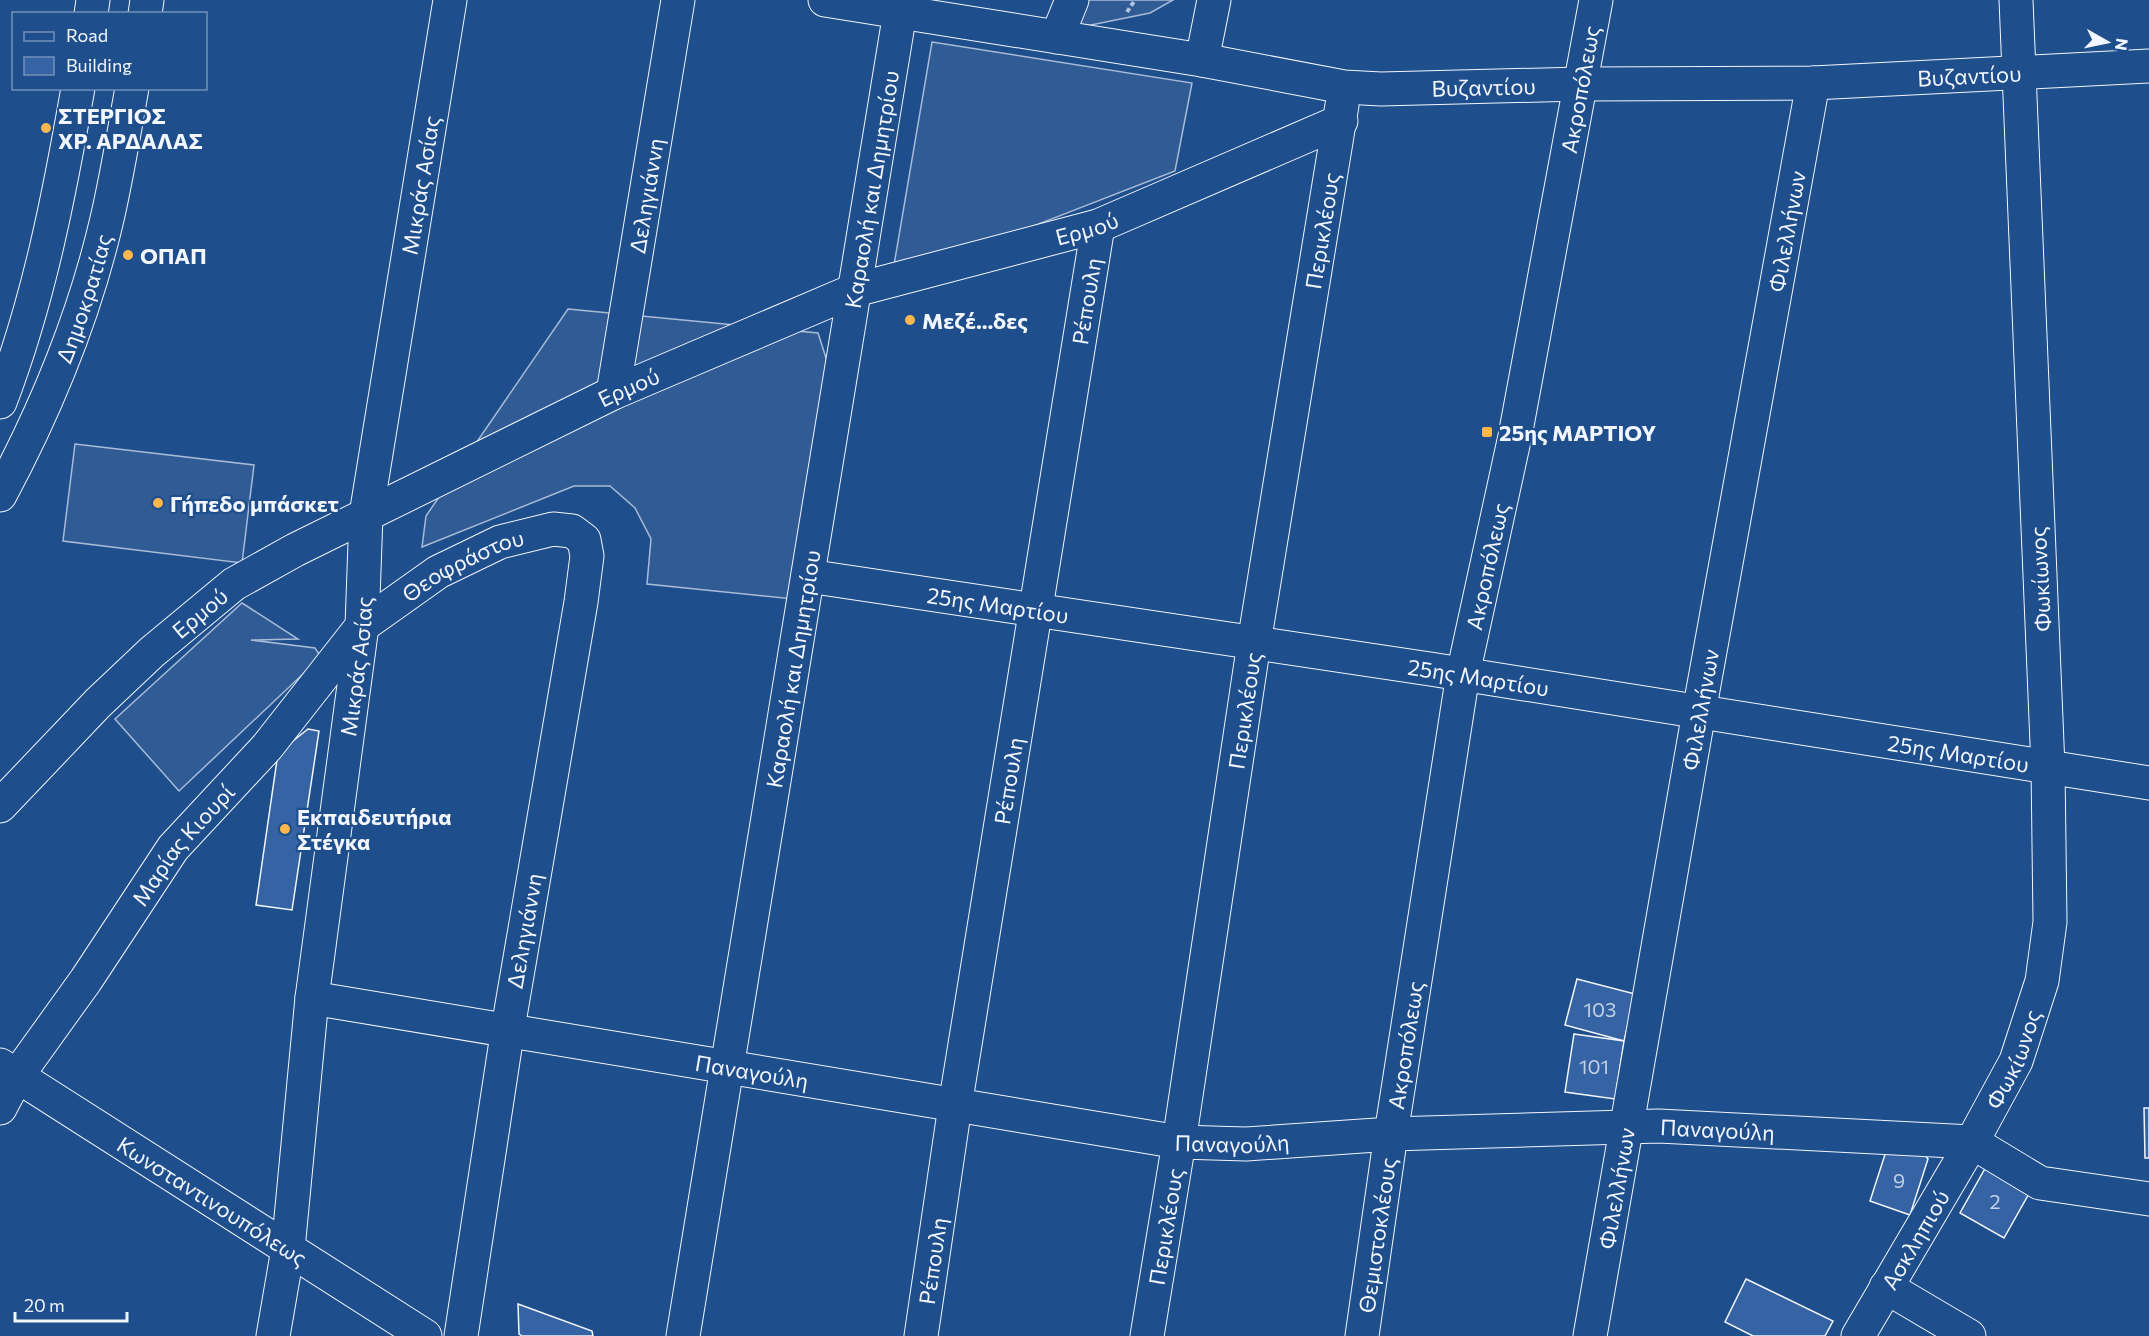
<svg xmlns="http://www.w3.org/2000/svg" width="2149" height="1336" font-family="Commissioner,sans-serif">
	<style>
		.built { fill: #305b95; stroke: #a8bbd7; stroke-width: 1.5 }
		.building { fill: #3563a3; stroke: #f2f6ff; stroke-width: 1.5 }
		.lines { fill: none; stroke-linecap: round; stroke-linejoin: round }
		.minor-casing { stroke: #f2f6ff; stroke-width: 35 }
		.major-casing { stroke: #f2f6ff; stroke-width: 35 }
		.path { stroke: #b3c4dc; stroke-width: 4; stroke-dasharray: 4.5 3; stroke-linecap: butt }
		.minor { stroke: #1f4e8c; stroke-width: 33 }
		.major { stroke: #1f4e8c; stroke-width: 33 }
		.poi-dot { fill: #ffb74d; stroke: #1f4e8c; stroke-width: 2 }
		.labels { text-anchor: middle; dominant-baseline: central; stroke-width: 4.5; stroke-linejoin: round; paint-order: stroke }
		.number-label { font-size: 20px; fill: #c3d1e8 }
		.street-label { font-size: 22px; fill: #f2f6ff; stroke: #1f4e8c }
		.poi-label { font-size: 22px; font-weight: bold; fill: #f2f6ff; stroke: #1f4e8c; text-anchor: start }
	</style>
	<rect width="100%" height="100%" fill="#1f4e8c"/>
	<!-- built -->
	<g class="built">
		<polygon points="1075,0 1173,0 1150,13 1086,26 1066,23"/>
		<polygon points="932,42 1192,83 1175,171 915,272 894,265"/>
		<polygon points="568,309 818,333 838,395 803,600 647,584 651,539 635,508 610,486 574,486 422,547 426,516"/>
		<polygon points="75,444 254,465 242,563 63,541"/>
		<polygon points="242,603 298,639 251,640 315,648 321,657 179,791 115,719"/>
	</g>
	<!-- building -->
	<g class="building">
		<polygon points="308,729 319,731 292,910 256,905 278,753"/>
		<polygon points="1577,979 1635,994 1624,1041 1565,1025"/>
		<polygon points="1574,1034 1624,1041 1615,1099 1565,1092"/>
		<polygon points="2144,1108 2149,1108 2149,1158 2145,1158"/>
		<polygon points="1889,1142 1916,1144 1928,1159 1910,1215 1870,1201"/>
		<polygon points="1987,1165 2031,1190 2004,1238 1960,1213"/>
		<polygon points="1746,1279 1833,1321 1825,1336 1753,1336 1725,1322"/>
		<polygon points="518,1304 592,1331 593,1336 522,1336 519,1334"/>
	</g>
	<g class="lines">
		<!-- minor casing -->
		<g class="minor-casing">
			<g id="minor">
				<path id="s1" d="M 825,0 L 1202,60 L 1344,87 L 1381,89 L 1580,84 L 1813,83 L 2149,66"/>
				<polyline points="1057,37 1072,0"/>
				<polyline points="1202,60 1214,0"/>
				<path id="s2" d="M 613,393 L 678,0"/>
				<path id="s3" d="M 808,576 L 1430,669 L 2149,783"/>
				<path id="s4" d="M 0,806 L 98,703 L 152,652 L 234,584 L 295,550 L 613,393 L 855,290 L 1098,226 L 1341,121"/>
				<path id="s5" d="M 312,998 L 1179,1142 L 1246,1144 L 1391,1134 L 1659,1126 L 1972,1142 L 2040,1183 L 2149,1199"/>
				<path id="s6" d="M 0,1065 L 425,1336"/>
				<path id="s7" d="M 0,1108 L 17,1076 L 86,980 L 173,848 L 267,747 L 362,626 L 438,572 L 500,542 L 553,529 L 572,531 L 584,540 L 587,556 L 581,602 L 508,1028 L 461,1336"/>
				<polyline points="1886,1287 1969,1336"/>
				<path id="s8" d="M 273,1336 L 288,1249 L 312,998 L 362,626 L 366,515 L 450,0"/>
				<path id="s9" d="M 683,1336 L 902,0"/>
				<path id="s10" d="M 921,1336 L 955,1106 L 1098,226"/>
				<path id="s11" d="M 1147,1336 L 1179,1142 L 1254,643 L 1342,105"/>
				<path id="s12" d="M 1362,1336 L 1391,1134 L 1463,674 L 1515,436 L 1596,0"/>
				<path id="s13" d="M 1590,1336 L 1699,712 L 1813,83"/>
				<path id="s14" d="M 1858,1336 L 1972,1142 L 2016,1061 L 2042,981 L 2050,922 L 2048,767 L 2016,0"/>
			</g>
		</g>
		<!-- major casing -->
		<g class="major-casing">
			<g id="major">
				<polyline points="91,14 93,0"/>
				<polyline points="145,14 147,0"/>
				<path d="M 0,402 C 39,300 59,196 78,88"/>
				<path id="s15" d="M 0,495 C 46,409 85,314 107,219 C 117,176 124,132 132,88"/>
			</g>
		</g>
		<!-- path -->
		<polyline class="path" points="1127,12 1135,0"/>
		<!-- minor -->
		<use href="#minor" class="minor"/>
		<!-- major -->
		<use href="#major" class="major"/>
	</g>
	<!-- markers -->
	<g class="poi-dot">
		<circle cx="46" cy="128" r="6"/>
		<circle cx="128" cy="255" r="6"/>
		<circle cx="910" cy="320" r="6"/>
		<rect x="1481" y="426" width="12" height="12" rx="3"/>
		<circle cx="158" cy="503" r="6"/>
		<circle cx="285" cy="829" r="6"/>
	</g>
	<g class="labels">
		<!-- number labels -->
		<g class="number-label">
			<text x="1600" y="1009">103</text>
			<text x="1594" y="1066">101</text>
			<text x="1899" y="1180">9</text>
			<text x="1995" y="1201">2</text>
		</g>
		<!-- street labels -->
		<g class="street-label">
			<text stroke="none"><textPath href="#s1" startOffset="1152">Βυζαντίου</textPath></text>
			<text stroke="none"><textPath href="#s1" startOffset="666">Βυζαντίου</textPath></text>
			<text stroke="none"><textPath href="#s12" startOffset="1266">Ακροπόλεως</textPath></text>
			<text stroke="none"><textPath href="#s8" startOffset="1161">Μικράς Ασίας</textPath></text>
			<text stroke="none"><textPath href="#s9" startOffset="1162">Καραολή και Δημητρίου</textPath></text>
			<text stroke="none"><textPath href="#s2" startOffset="200">Δεληγιάννη</textPath></text>
			<text stroke="none"><textPath href="#s4" startOffset="1250">Ερμού</textPath></text>
			<text stroke="none"><textPath href="#s11" startOffset="1119">Περικλέους</textPath></text>
			<text stroke="none"><textPath href="#s13" startOffset="1122">Φιλελλήνων</textPath></text>
			<text stroke="none"><textPath href="#s15" startOffset="214">Δημοκρατίας</textPath></text>
			<text stroke="none"><textPath href="#s10" startOffset="1048">Ρέπουλη</textPath></text>
			<text stroke="none"><textPath href="#s4" startOffset="764">Ερμού</textPath></text>
			<text stroke="none"><textPath href="#s12" startOffset="780">Ακροπόλεως</textPath></text>
			<text stroke="none"><textPath href="#s7" startOffset="723">Θεοφράστου</textPath></text>
			<text transform="translate(2040 579) rotate(-93)">Φωκίωνος</text>
			<text stroke="none"><textPath href="#s3" startOffset="192">25ης Μαρτίου</textPath></text>
			<text stroke="none"><textPath href="#s4" startOffset="278">Ερμού</textPath></text>
			<text stroke="none"><textPath href="#s8" startOffset="675">Μικράς Ασίας</textPath></text>
			<text stroke="none"><textPath href="#s9" startOffset="676">Καραολή και Δημητρίου</textPath></text>
			<text stroke="none"><textPath href="#s3" startOffset="678">25ης Μαρτίου</textPath></text>
			<text stroke="none"><textPath href="#s13" startOffset="636">Φιλελλήνων</textPath></text>
			<text stroke="none"><textPath href="#s11" startOffset="633">Περικλέους</textPath></text>
			<text stroke="none"><textPath href="#s3" startOffset="1164">25ης Μαρτίου</textPath></text>
			<text stroke="none"><textPath href="#s10" startOffset="562">Ρέπουλη</textPath></text>
			<text stroke="none"><textPath href="#s7" startOffset="321">Μαρίας Κιουρί</textPath></text>
			<text transform="translate(524 931) rotate(-80)">Δεληγιάννη</text>
			<text stroke="none"><textPath href="#s12" startOffset="294">Ακροπόλεως</textPath></text>
			<text stroke="none"><textPath href="#s14" startOffset="318">Φωκίωνος</textPath></text>
			<text stroke="none"><textPath href="#s5" startOffset="446">Παναγούλη</textPath></text>
			<text stroke="none"><textPath href="#s5" startOffset="1418">Παναγούλη</textPath></text>
			<text stroke="none"><textPath href="#s5" startOffset="932">Παναγούλη</textPath></text>
			<text stroke="none"><textPath href="#s13" startOffset="150">Φιλελλήνων</textPath></text>
			<text stroke="none"><textPath href="#s6" startOffset="252">Κωνσταντινουπόλεως</textPath></text>
			<text stroke="none"><textPath href="#s11" startOffset="111">Περικλέους</textPath></text>
			<text stroke="none"><textPath href="#s12" startOffset="102">Θεμιστοκλέους</textPath></text>
			<text stroke="none"><textPath href="#s14" startOffset="112">Ασκληπιού</textPath></text>
			<text stroke="none"><textPath href="#s10" startOffset="76">Ρέπουλη</textPath></text>
		</g>
		<!-- poi labels -->
		<g class="poi-label">
			<text x="58" y="115">ΣΤΕΡΓΙΟΣ<tspan x="58" dy="25">ΧΡ. ΑΡΔΑΛΑΣ</tspan></text>
			<text x="140" y="255">ΟΠΑΠ</text>
			<text x="922" y="320">Μεζέ...δες</text>
			<text x="1499" y="432">25ης ΜΑΡΤΙΟΥ</text>
			<text x="170" y="503">Γήπεδο μπάσκετ</text>
			<text x="297" y="816">Εκπαιδευτήρια<tspan x="297" dy="25">Στέγκα</tspan></text>
		</g>
	</g>
	<!-- legend -->
	<rect x="12" y="12" width="195" height="78" fill="#1f4e8c" stroke="#7391ba" stroke-width="1.5"/>
	<rect x="24" y="32" width="30" height="9" fill="#1f4e8c" stroke="#7391ba" stroke-width="1.5"/>
	<text x="66" y="42" font-size="18" fill="#f2f6ff">Road</text>
	<rect x="24" y="57" width="30" height="18" fill="#3563a3" stroke="#7391ba" stroke-width="1.5"/>
	<text x="66" y="72" font-size="18" fill="#f2f6ff">Building</text>
	<!-- north arrow -->
	<g transform="translate(2107 42) rotate(99)" stroke="#1f4e8c" stroke-width="4.5" paint-order="stroke">
	<path d="M0-4.5L10 22L0 15L-10 22Z" fill="#f2f6ff"/>
	<text y="-9" font-size="16" font-weight="bold" text-anchor="middle" fill="#f2f6ff">N</text>
	</g>
	<!-- scale -->
	<path d="M15 1312v9h112v-9" fill="none" stroke="#f2f6ff" stroke-width="3"/>
	<text x="24" y="1312" font-size="18" fill="#f2f6ff" stroke="#1f4e8c" stroke-width="4.5" paint-order="stroke">20 m</text>
</svg>
